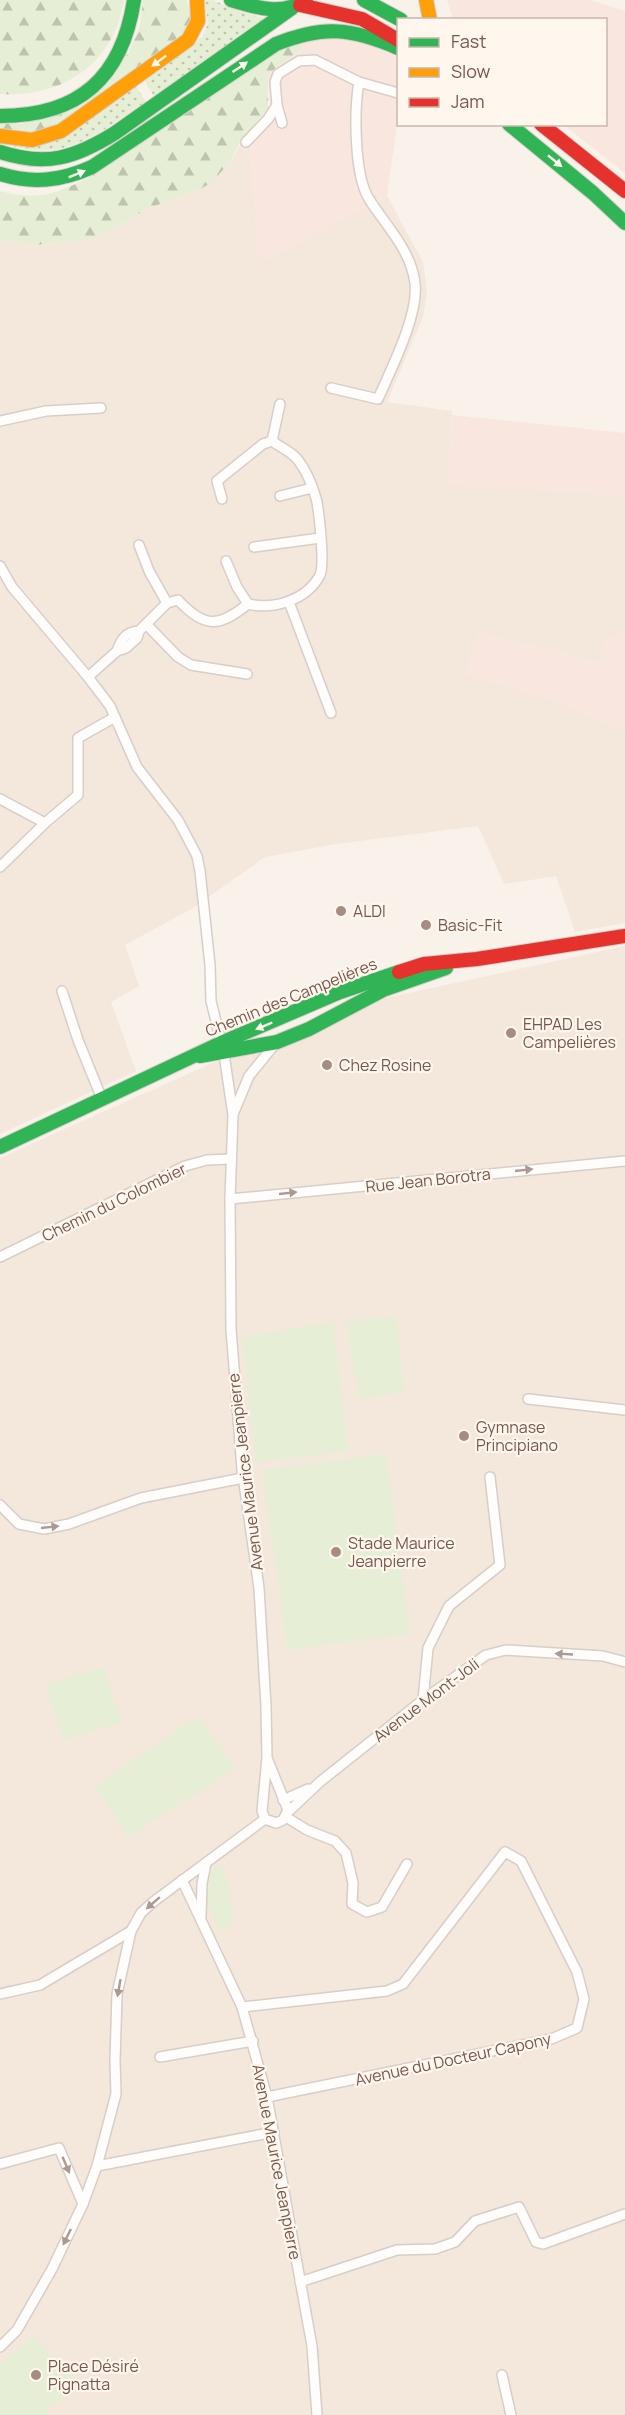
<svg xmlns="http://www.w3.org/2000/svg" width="625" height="2415" font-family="Manrope,sans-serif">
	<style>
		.residential { fill: #f4e7db }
		.commercial { fill: #f8e6df }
		.grass { fill: url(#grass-dots) }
		.forest { fill: url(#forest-firs) }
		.park { fill: #e6efd5 }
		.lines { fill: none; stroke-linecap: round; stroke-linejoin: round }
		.street-casing { stroke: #d7cec8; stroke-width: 12 }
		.fast-casing { stroke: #d8cec8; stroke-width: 16 }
		.slow-casing { stroke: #d8cec8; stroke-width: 16 }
		.jam-casing { stroke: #d8cec8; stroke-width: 16 }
		.street { stroke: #fefdfc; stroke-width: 9 }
		.fast { stroke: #30b455; stroke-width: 14 }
		.slow { stroke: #ff9f0a; stroke-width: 14 }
		.jam { stroke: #e5322d; stroke-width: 14 }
		.oneway { fill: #fff7ee }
		.oneway2 { fill: #ae9991 }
		.poi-dot { fill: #a58d82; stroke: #fff7ee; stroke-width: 2 }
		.labels { text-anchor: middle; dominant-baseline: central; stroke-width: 4.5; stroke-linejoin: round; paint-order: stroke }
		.poi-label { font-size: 16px; fill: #795649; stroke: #fff7ee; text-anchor: start }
		.street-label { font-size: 16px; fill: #795649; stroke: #fff7ee }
	</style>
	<defs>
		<pattern id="grass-dots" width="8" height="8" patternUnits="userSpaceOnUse" patternTransform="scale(1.5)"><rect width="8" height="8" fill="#e6efd5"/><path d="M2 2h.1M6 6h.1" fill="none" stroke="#bfc4af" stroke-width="1.8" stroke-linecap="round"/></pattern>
		<pattern id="forest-firs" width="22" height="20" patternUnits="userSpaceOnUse" patternTransform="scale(1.5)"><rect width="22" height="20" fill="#e6efd5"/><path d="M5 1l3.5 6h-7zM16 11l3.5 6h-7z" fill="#bfc4af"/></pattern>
	</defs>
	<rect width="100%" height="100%" fill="#f8f2eb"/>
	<!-- residential -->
	<g class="residential">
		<polygon points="249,131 258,255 263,261 387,196 423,262 427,292 423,317 387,402 452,411 448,484 622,495 625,517 625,633 603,642 600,663 478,632 466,674 557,702 625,730 625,923 575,932 556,876 504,884 478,826 336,844 265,857 193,908 125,945 139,986 111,1002 136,1071 0,1134 0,239 32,245 86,241 119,226 146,209 199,190 230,162"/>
		<polygon points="625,946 625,2415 0,2415 0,1158 210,1064 377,1000"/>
	</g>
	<!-- commercial -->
	<g class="commercial">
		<polygon points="447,0 590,0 625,11 625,173 564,125 606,124 606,20 453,19"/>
		<polygon points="352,38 398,57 398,116 387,196 263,261 258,255 249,131 264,116 270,105 268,74 302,49 299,41"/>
		<polygon points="452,415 625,433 625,517 622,495 448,484"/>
		<polygon points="478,632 599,663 603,642 625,633 625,730 557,702 466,674"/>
	</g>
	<!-- grass -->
	<g class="grass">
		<polygon points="205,0 213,0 237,11 267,19 154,96 144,80 202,37 208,24"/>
		<path d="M 135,85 L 146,102 C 100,132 60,167 2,142 Z"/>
	</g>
	<!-- forest -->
	<g class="forest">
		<path d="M 0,0 L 124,0 C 114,64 62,98 0,94 Z"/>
		<polygon points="143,0 187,0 191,17 187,31 80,113 38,132 0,130 0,124 22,124 128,54 140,25"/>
		<path d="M 299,41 L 302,49 L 268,74 L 268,109 L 241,140 L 230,162 L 212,182 L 199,190 L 146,209 L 119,226 L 86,241 L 32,245 L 0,239 L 0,191 C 36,201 56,194 88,178 L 284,46 Z"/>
	</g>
	<!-- park -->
	<g class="park">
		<polygon points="396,1316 405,1392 359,1399 346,1322"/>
		<polygon points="333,1322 348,1451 255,1463 242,1337"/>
		<polygon points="386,1454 410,1634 287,1650 262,1470"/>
		<polygon points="104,1667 121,1723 63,1740 46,1684"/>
		<polygon points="200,1718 235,1768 184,1803 154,1760 182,1802 129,1837 95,1786 194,1719"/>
		<path d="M 219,1863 C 229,1874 236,1913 231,1927 L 227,1926 L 221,1931 C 207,1917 202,1877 219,1863 Z"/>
		<polygon points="33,2337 83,2386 47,2408 48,2415 0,2415 0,2364"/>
	</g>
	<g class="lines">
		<!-- street casing -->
		<g class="street-casing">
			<g id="street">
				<polyline points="282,123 277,105 275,82 278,74 299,61 315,60 359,82 398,93"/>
				<polyline points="246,142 268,119 277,105"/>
				<path d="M 331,388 L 378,399 C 391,369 419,315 415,283 C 411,250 386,226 369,199 C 354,175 354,110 359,82"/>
				<polyline points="0,421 46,411 101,408"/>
				<polyline points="272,441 280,404"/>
				<polyline points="280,496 312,488"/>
				<polyline points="139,545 149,571 167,603"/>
				<polyline points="254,547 320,538"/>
				<polyline points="226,561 237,587 248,604"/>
				<polyline points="0,566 12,587 88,677 110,706 137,767 178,820 197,856 200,871 210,965 211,1001 224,1054 233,1115 230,1199 231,1329 242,1469 259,1588 266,1706 267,1758 262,1811 265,1819 276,1823 283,1820 288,1810 267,1758"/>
				<polyline points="289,602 331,713"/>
				<polyline points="146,624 178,657 191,665 247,674"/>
				<path d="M 117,651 C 121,639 126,632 139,631"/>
				<path d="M 88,677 L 117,651 L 126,648 L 137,638 L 139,631 L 167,603 L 178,600 C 205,629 219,627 248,604 C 274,610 307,600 320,575 C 325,565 319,510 316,498 C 312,485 306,470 298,460 C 292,452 280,447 272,441 L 263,444 L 217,481 L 222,499"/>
				<polyline points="0,799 45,823 78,795 78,738 115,717"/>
				<polyline points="0,867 45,823"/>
				<polyline points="62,991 78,1040 102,1099"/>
				<polyline points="234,1112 249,1076 276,1043"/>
				<polyline points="230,1199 625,1161"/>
				<polyline points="0,1257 185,1166 207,1160 231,1159"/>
				<polyline points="528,1399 625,1410"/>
				<polyline points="0,1505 19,1524 44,1529 69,1524 141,1498 243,1478"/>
				<polyline points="423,1700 428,1648 449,1606 500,1565 490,1477"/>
				<polyline points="283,1800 308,1789"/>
				<polyline points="288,1812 321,1781 423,1700 486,1655 506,1650 603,1656 625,1662"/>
				<polyline points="286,1817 307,1830 335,1841 346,1853 353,1883 352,1904 367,1912 382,1907 407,1864"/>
				<polyline points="182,1880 242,2007 267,2097 312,2346 317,2415"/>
				<polyline points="201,1916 202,1884 206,1863"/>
				<polyline points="0,1994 40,1985 131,1931"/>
				<polyline points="242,2007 387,1991 403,1984 505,1852 521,1861 577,1972 584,1999 577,2028 551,2039 267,2097"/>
				<polyline points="160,2057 253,2041"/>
				<polyline points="0,2164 59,2148 83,2204"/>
				<polyline points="97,2166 274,2132"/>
				<polyline points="300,2282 397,2250 435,2249 455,2242 475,2221 519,2207 536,2242 543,2244 625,2214"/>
				<polyline points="0,2347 17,2330 52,2269 83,2204 97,2166 116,2094 115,2061 117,1994 131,1931 141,1913 153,1902 265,1819"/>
				<polyline points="502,2375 511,2415"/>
			</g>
		</g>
		<!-- fast casing -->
		<g class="fast-casing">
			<g id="fast">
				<path d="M 231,0 C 257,8 282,16 306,0"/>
				<polyline points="364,0 401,20"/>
				<path d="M 0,116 C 79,116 122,78 134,0"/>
				<polyline points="509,124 593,193 625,223"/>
				<path d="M 0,152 C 46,167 75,158 115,133 L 292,8"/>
				<path d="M 0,174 C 33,184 61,181 92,167 L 276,44 C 324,25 351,28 398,48"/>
				<polyline points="200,1056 277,1042 309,1029 383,990 446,968"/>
				<polyline points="0,1147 221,1043 340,992 399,972"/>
			</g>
		</g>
		<!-- slow casing -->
		<g class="slow-casing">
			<g id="slow">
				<polyline points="426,0 430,20"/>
				<polyline points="0,136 32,140 61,131 188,40 198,21 197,0"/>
			</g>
		</g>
		<!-- jam casing -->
		<g class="jam-casing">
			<g id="jam">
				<polyline points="300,5 362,19 398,40"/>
				<polyline points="541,124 625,191"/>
				<polyline points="399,972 424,964 477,959 625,936"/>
			</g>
		</g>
		<!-- street -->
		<use href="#street" class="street"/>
		<!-- fast -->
		<use href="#fast" class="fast"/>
		<!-- slow -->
		<use href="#slow" class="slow"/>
		<!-- jam -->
		<use href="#jam" class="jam"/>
	</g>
	<!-- one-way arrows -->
	<defs><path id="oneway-solid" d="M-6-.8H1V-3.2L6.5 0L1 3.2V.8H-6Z" transform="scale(1.5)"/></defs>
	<g class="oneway">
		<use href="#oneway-solid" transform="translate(159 61) rotate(143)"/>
		<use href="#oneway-solid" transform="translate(240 67) rotate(-34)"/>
		<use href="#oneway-solid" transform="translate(555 161) rotate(39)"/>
		<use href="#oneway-solid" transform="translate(77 174) rotate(-22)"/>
		<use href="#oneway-solid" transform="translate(264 1026) rotate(157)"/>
	</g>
	<g class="oneway2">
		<use href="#oneway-solid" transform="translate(524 1170) rotate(-6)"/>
		<use href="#oneway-solid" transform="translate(288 1193) rotate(-6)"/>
		<use href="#oneway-solid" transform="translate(50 1527) rotate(-6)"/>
		<use href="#oneway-solid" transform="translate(564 1654) rotate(-177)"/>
		<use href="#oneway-solid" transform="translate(153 1903) rotate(139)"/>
		<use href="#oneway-solid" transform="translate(119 1988) rotate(100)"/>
		<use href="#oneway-solid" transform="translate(66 2165) rotate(67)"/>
		<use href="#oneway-solid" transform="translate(67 2237) rotate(116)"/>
	</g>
	<!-- markers -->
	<g class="poi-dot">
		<circle cx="341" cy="911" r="6"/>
		<circle cx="426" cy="925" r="6"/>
		<circle cx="511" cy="1033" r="6"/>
		<circle cx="327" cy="1065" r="6"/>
		<circle cx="464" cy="1436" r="6"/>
		<circle cx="336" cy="1552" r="6"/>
		<circle cx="36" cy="2375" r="6"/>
	</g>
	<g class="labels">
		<!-- poi labels -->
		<g class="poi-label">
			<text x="353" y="911">ALDI</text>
			<text x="438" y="925">Basic-Fit</text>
			<text x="523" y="1024">EHPAD Les<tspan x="523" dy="18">Campelières</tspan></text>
			<text x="339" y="1065">Chez Rosine</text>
			<text x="476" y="1427">Gymnase<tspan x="476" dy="18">Principiano</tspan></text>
			<text x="348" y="1543">Stade Maurice<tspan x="348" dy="18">Jeanpierre</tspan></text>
			<text x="48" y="2366">Place Désiré<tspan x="48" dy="18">Pignatta</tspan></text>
		</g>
		<!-- street labels -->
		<g class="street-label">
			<text transform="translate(291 997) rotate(-22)">Chemin des Campelières</text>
			<text transform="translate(428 1180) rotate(-6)">Rue Jean Borotra</text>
			<text transform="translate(114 1202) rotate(-26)">Chemin du Colombier</text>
			<text transform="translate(245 1472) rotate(-97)">Avenue Maurice Jeanpierre</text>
			<text transform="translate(426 1700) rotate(-37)">Avenue Mont-Joli</text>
			<text transform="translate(453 2059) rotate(-12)">Avenue du Docteur Capony</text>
			<text transform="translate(277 2162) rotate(79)">Avenue Maurice Jeanpierre</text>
		</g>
	</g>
	<!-- legend -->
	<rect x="397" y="18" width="210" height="108" fill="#fff7ee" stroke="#c9b7ac" stroke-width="1.5"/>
	<rect x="409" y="38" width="30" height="9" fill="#30b455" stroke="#c9b7ac" stroke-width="1.5"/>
	<text x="451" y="48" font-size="18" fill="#795649">Fast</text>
	<rect x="409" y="68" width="30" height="9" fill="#ff9f0a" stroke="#c9b7ac" stroke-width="1.5"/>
	<text x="451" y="78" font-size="18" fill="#795649">Slow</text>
	<rect x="409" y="98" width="30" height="9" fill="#e5322d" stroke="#c9b7ac" stroke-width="1.5"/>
	<text x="451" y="108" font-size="18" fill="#795649">Jam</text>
</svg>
